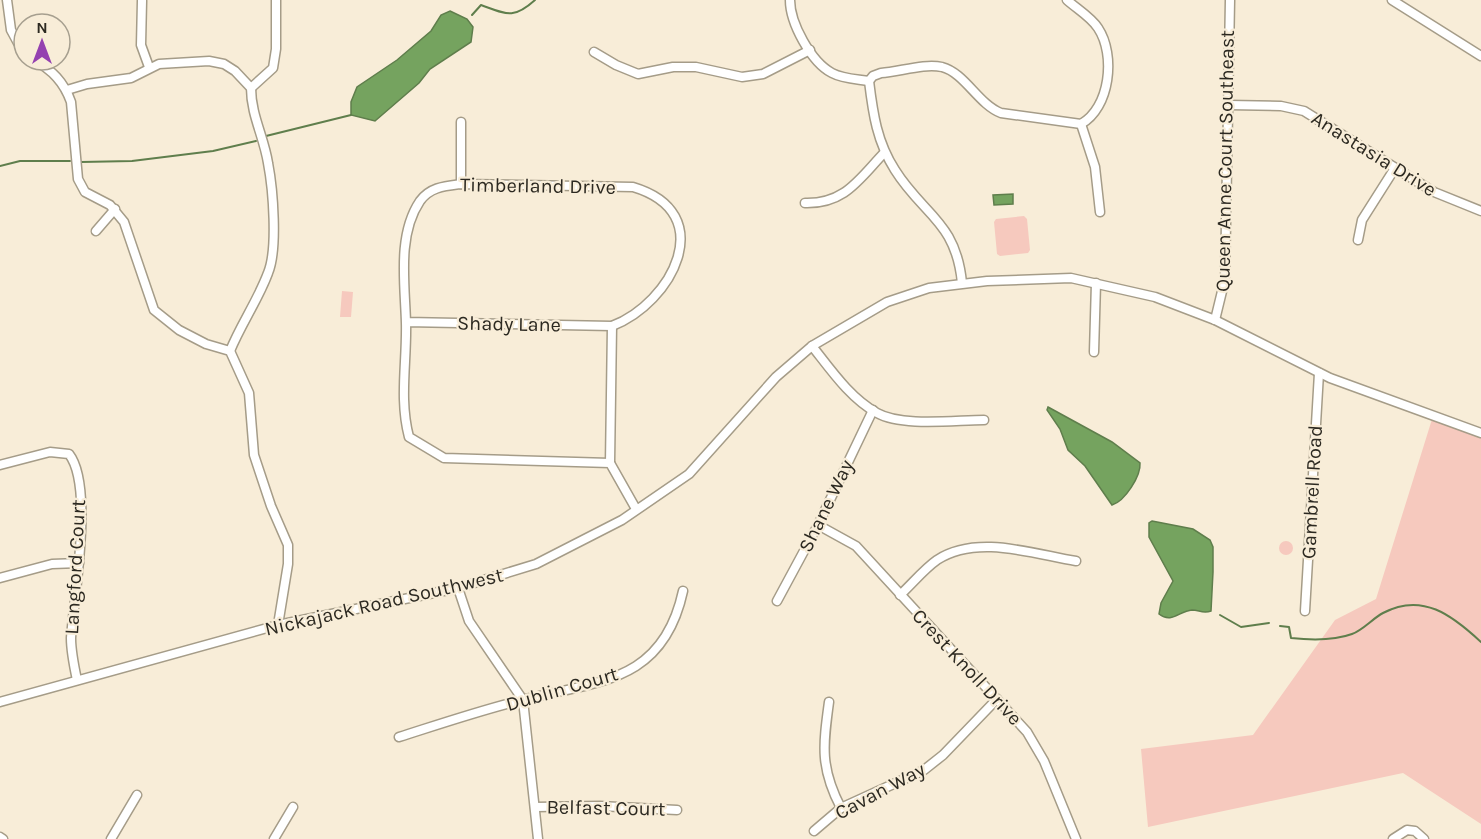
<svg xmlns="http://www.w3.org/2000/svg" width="1481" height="839" font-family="Karla,sans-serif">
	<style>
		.green { fill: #f6c9be }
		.water { fill: #75a35f; stroke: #5f7e4c; stroke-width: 1.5 }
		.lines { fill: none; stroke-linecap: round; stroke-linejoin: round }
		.stream { stroke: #5f7e4c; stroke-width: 2 }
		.minor-casing { stroke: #a59c88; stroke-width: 11 }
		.minor { stroke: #fff; stroke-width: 8 }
		.labels { text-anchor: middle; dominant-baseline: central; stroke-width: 4.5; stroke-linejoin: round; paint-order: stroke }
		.street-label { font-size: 20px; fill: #2c2921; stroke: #f8edd8 }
	</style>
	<rect width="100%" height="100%" fill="#f8edd8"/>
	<!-- green -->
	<g class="green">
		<polygon points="1024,216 1027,219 1030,250 1028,253 1000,256 997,254 994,222 996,219"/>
		<polygon points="342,291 353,292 351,317 340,317"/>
		<polygon points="1433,416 1481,432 1481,824 1403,773 1148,827 1141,749 1253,735 1335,620 1376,599"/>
		<circle cx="1286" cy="548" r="7"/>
	</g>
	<!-- water -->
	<g class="water">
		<polygon points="450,11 467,19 473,27 471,42 430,69 419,83 375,121 351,115 351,102 357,87 397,60 431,31 441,15"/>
		<polygon points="1013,194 1013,204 994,205 993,195"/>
		<path d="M 1048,407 L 1112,442 L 1140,463 C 1141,476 1125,501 1112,505 L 1085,466 L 1068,450 L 1060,429 L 1047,410 Z"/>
		<path d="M 1152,521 L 1193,529 L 1210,540 L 1213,547 L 1213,572 L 1211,611 C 1203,614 1199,610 1192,610 C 1179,611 1172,624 1159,614 L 1161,603 L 1173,581 L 1149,537 L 1149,523 Z"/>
	</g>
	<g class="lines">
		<!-- stream -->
		<g class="stream">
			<path d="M 472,15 L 481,5 C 506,14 513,20 535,0"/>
			<polyline points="266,136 351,115"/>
			<polyline points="81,162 132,161 213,151 256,141"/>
			<polyline points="0,166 20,161 70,161"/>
			<polyline points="1220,615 1241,627 1269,623"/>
			<path d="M 1280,626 L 1289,627 L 1291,638 C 1310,640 1333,641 1352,634 C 1363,630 1372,619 1383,613 C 1422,592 1452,615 1481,642"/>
		</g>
		<!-- minor casing -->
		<g class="minor-casing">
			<g id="minor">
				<polyline points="7,0 11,30 24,54"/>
				<path d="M 790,0 C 790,23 811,62 832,73 C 843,79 857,79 869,81"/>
				<polyline points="1392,0 1481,56"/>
				<polyline points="142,1 141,45 149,67"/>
				<polyline points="594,52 616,65 638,74 673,67 696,67 742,77 763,74 810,50"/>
				<path d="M 34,60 C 52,70 64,82 71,102 L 78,179 L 85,192 L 110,205 L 124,222 L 154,310 L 179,330 L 206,344 L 230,351 L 249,393 L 254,455 L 271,506 L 288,545 L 288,564 L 278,625"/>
				<path d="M 869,81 L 873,76 L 881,73 C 899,72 924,63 942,67 C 965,73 978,104 1001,113 L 1081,124 C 1110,108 1116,55 1098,28 C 1091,17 1077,9 1067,0"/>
				<path d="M 869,81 C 873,114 877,142 895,170 C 923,215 956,221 962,283"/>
				<polyline points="251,88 273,68 276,49 276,0"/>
				<path d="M 67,90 L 87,84 L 131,78 L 159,64 L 209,61 L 224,64 L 235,71 L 251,88 C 251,115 264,137 268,163 C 273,189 278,249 268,273 C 258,300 241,324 230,351"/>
				<polyline points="1229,105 1281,106 1304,111 1434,192 1481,211"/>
				<polyline points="461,122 461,184"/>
				<polyline points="1081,124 1095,167 1100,212"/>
				<path d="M 805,203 C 845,204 859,179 884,153"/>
				<polyline points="96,231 115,209"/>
				<polyline points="1358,240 1362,220 1395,168"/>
				<polyline points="1215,320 1225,279 1230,0"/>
				<path d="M 406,322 L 612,326 C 672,303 720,213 633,187 L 461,184 C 445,186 430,187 420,201 C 397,235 405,284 406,323 C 407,362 399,399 409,437 L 444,458 L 610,463 L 636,509"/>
				<path d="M 812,346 C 831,370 850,398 877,413 C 902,427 955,420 984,420"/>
				<polyline points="1094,352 1096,283"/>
				<polyline points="610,463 612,326"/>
				<path d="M 0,465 L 50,452 L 69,454 C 94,486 74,596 71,638 C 71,652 74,666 77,680"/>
				<polyline points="818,525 856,546 1027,732 1044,761 1076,839"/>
				<polyline points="0,578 52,564 79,563"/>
				<polyline points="458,588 469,621 523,700 538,839"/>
				<path d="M 900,595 C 912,584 924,569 937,560 C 977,534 1033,554 1076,561"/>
				<polyline points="777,601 818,525 873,410"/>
				<polyline points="1305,611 1319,373"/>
				<polyline points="0,702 278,625 458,588 536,564 622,520 689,474 776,377 812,346 887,302 929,288 987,281 1071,278 1155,297 1215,320 1330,378 1481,433"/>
				<path d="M 829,702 C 823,746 820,768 841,808"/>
				<path d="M 399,737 C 440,724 481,710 522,700 C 598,681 663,683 683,591"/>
				<polyline points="535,807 600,806 677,810"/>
				<polyline points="814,831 841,808 924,770 943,755 997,699"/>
				<polyline points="0,837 3,839"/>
				<polyline points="111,839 137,795"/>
				<polyline points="274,839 293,807"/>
				<polyline points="1393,839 1407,830 1415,831 1424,839"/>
			</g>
		</g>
		<!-- minor -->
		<use href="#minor" class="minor"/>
	</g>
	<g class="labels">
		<!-- street labels -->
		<g class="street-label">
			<text transform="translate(1374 154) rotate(32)">Anastasia Drive</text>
			<text transform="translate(1225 161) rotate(-89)">Queen Anne Court Southeast</text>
			<text transform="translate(538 186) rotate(1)">Timberland Drive</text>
			<text transform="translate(509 324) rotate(1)">Shady Lane</text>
			<text transform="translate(1312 492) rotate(-87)">Gambrell Road</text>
			<text transform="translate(826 506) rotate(-64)">Shane Way</text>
			<text transform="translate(75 567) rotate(-87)">Langford Court</text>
			<text transform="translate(384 602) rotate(-13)">Nickajack Road Southwest</text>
			<text transform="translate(967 667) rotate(47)">Crest Knoll Drive</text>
			<text transform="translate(562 689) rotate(-16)">Dublin Court</text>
			<text transform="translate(880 791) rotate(-28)">Cavan Way</text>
			<text transform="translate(606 808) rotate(1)">Belfast Court</text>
		</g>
	</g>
	<!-- north arrow -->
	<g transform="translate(42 42)"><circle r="28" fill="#f8edd8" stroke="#a69f8f" stroke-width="1.5"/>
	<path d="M0-4.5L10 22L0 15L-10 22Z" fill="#9441b0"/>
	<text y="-9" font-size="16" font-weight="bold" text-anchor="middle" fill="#2c2921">N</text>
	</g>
</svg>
